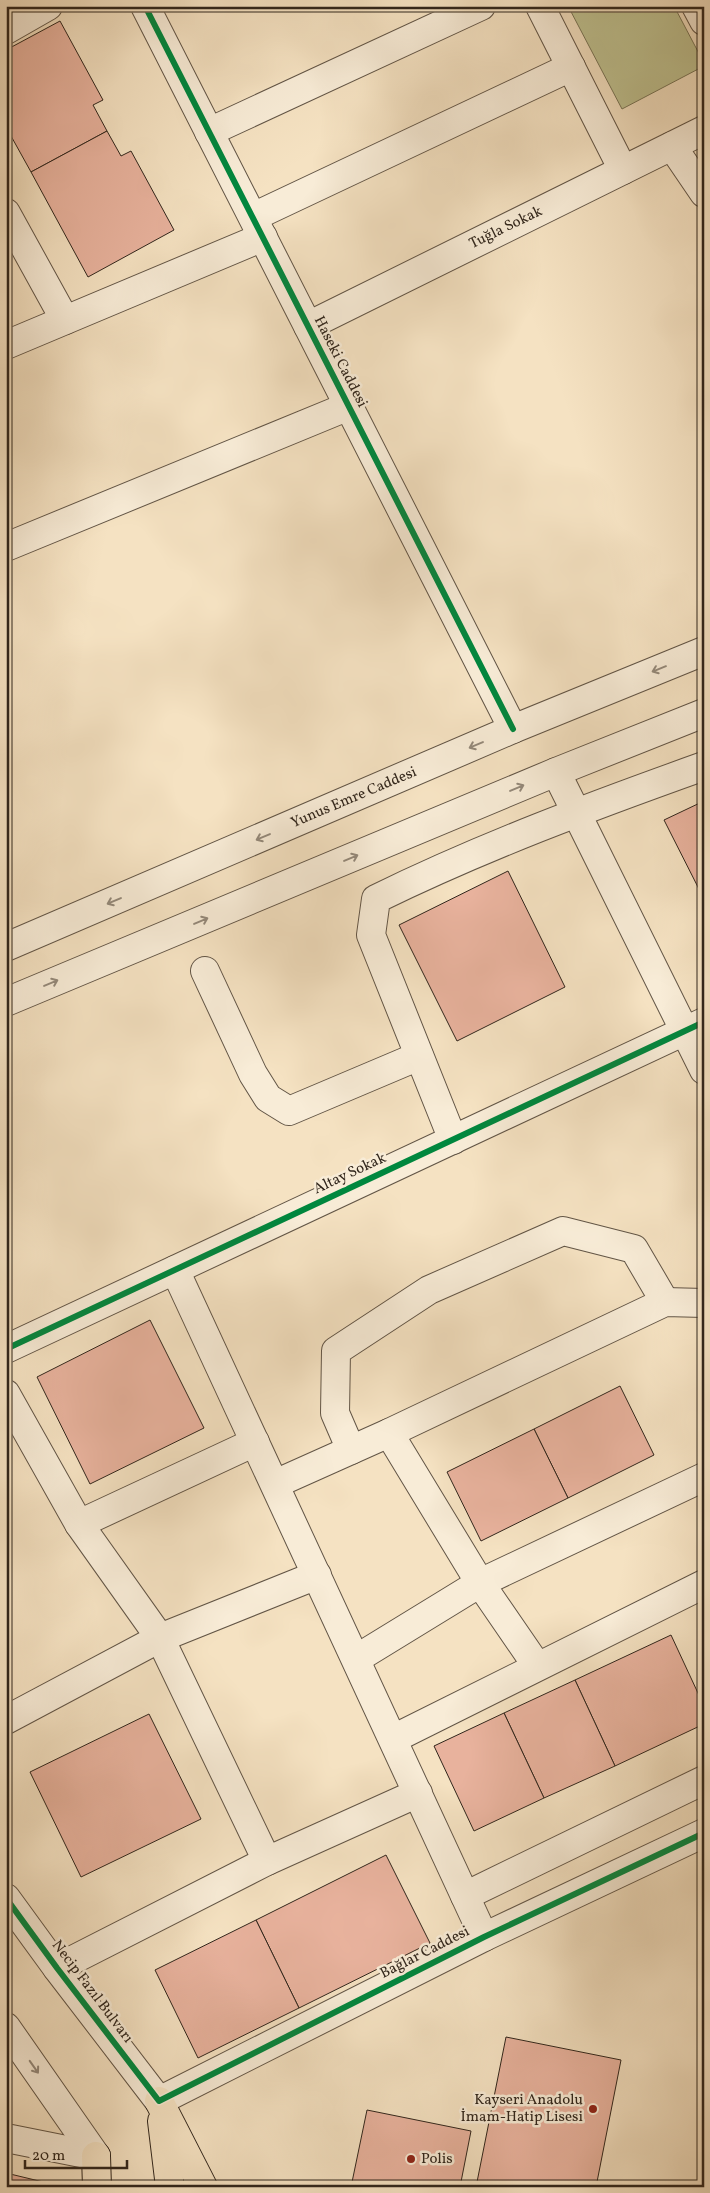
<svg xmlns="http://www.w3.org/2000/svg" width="710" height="2193" font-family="Vollkorn,serif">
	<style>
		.green { fill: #bfc291; stroke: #787456 }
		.building { fill: #e8b29d; stroke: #31261c }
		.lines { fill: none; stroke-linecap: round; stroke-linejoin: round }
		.minor-casing { stroke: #625546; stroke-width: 30 }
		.highway-casing { stroke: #31261c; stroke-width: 30 }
		.minor { stroke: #f8ecd7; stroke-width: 28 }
		.highway { stroke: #f5e2c2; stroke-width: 28 }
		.cycleway-casing { stroke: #f8ecd7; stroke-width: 9 }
		.cycleway { stroke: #00873e; stroke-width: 6 }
		.oneway { stroke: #94897a }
		.poi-dot { fill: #8f2418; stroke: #f8ecd7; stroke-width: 2 }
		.labels { text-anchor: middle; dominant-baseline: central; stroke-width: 5; stroke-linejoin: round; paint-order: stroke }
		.street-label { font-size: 15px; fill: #31261c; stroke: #f8ecd7 }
		.poi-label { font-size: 15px; fill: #31261c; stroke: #f8ecd7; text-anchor: end }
	</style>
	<rect width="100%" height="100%" fill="#f5e2c2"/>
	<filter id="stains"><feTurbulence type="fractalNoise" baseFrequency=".004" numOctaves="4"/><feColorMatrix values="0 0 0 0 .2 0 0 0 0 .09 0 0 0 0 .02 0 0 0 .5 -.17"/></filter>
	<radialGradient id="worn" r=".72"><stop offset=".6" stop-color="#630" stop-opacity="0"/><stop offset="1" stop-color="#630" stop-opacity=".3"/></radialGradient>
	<!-- green -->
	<polygon class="green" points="568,6 674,6 704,63 704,66 622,109"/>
	<!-- building -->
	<g class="building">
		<polygon points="60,21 103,100 93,105 107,131 31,172 6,127 6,50"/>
		<polygon points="107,131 121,156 131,151 174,230 88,277 31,172"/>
		<polygon points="704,801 704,899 664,820"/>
		<polygon points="508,871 565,987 457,1041 399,925"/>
		<polygon points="150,1320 204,1428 90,1484 37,1377"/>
		<polygon points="620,1386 654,1455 568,1498 534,1429"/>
		<polygon points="534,1429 568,1498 481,1541 447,1472"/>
		<polygon points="671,1635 704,1706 704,1724 615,1766 575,1680"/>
		<polygon points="575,1680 615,1766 544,1798 504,1713"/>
		<polygon points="504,1713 544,1798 474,1831 434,1746"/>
		<polygon points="149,1714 201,1819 81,1877 30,1772"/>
		<polygon points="386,1855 430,1943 299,2008 256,1920"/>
		<polygon points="256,1920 299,2008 198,2058 155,1970"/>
		<polygon points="506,2037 621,2060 596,2187 476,2187"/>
		<polygon points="367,2110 471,2131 460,2187 351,2187"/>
		<polygon points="6,2173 64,2187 6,2187"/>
	</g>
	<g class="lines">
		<!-- minor casing -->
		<g class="minor-casing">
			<g id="minor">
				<polyline points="145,6 513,729"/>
				<polyline points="540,6 623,170"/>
				<polyline points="696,6 704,21"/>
				<polyline points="6,30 48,6"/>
				<polyline points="209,132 481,6"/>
				<polyline points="672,146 704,193"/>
				<polyline points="6,213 65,320"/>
				<polyline points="253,217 571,67"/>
				<polyline points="308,326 704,130"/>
				<polyline points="6,345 263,237"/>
				<polyline points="6,547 349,406"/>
				<polyline points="556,772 704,1070"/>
				<polyline points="6,947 513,729 704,651"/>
				<polyline points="205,971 253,1074 268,1098 289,1111 419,1056"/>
				<polyline points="6,1002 556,772 704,713"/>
				<path d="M 453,1140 L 371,935 L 376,899 C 482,847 592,806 704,766"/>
				<polyline points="175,1270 484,1937"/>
				<polyline points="6,1349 704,1022"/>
				<polyline points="6,1394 79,1524 160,1638 267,1861"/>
				<polyline points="389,1433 480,1583 537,1666"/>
				<polyline points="351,1450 335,1413 336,1351 429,1290 563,1231 634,1249 665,1302"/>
				<polyline points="275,1484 389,1433 665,1302 704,1303"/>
				<polyline points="79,1524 255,1442"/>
				<polyline points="356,1659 480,1583 704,1477"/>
				<polyline points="6,1720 160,1638 317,1575"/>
				<polyline points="393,1739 704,1584"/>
				<polyline points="465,1896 704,1780"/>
				<polyline points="6,1898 57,1968 159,2101 484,1937 704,1833"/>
				<polyline points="57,1968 267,1861 418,1793"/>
				<polyline points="6,2027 96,2156"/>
				<polyline points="6,2138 96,2156"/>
			</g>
		</g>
		<!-- highway casing -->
		<g class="highway-casing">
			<g id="highway">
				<polyline points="159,2101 203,2187"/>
				<polyline points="162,2121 170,2187"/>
				<polyline points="96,2156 97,2187"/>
			</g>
		</g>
		<!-- minor -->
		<use href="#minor" class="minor"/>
		<!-- highway -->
		<use href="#highway" class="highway"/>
		<!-- cycleway casing -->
		<g class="cycleway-casing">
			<g id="cycleway">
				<polyline points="145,6 513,729"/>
				<polyline points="6,1349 704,1022"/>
				<polyline points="6,1898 57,1968 159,2101 484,1937 704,1833"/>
			</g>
		</g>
		<!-- cycleway -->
		<use href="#cycleway" class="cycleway"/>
	</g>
	<!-- one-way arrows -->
	<defs><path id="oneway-shaft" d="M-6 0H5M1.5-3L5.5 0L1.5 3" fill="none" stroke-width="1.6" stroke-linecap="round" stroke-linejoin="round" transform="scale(1.25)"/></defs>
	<g class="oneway">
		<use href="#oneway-shaft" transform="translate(659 669) rotate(158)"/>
		<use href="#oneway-shaft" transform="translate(476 745) rotate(157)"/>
		<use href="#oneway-shaft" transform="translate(517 788) rotate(-23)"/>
		<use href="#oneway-shaft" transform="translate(263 837) rotate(157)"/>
		<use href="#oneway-shaft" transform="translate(351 858) rotate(-23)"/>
		<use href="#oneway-shaft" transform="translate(114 901) rotate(157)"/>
		<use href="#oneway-shaft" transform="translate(201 921) rotate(-23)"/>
		<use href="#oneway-shaft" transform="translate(51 983) rotate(-23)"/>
		<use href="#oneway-shaft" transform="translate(34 2067) rotate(55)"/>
	</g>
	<!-- markers -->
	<g class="poi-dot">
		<circle cx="593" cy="2109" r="5"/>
		<circle cx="411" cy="2159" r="5"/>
	</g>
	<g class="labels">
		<!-- street labels -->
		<g class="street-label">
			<text transform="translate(506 228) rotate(-26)">Tuğla Sokak</text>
			<text transform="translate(340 362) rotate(63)">Haseki Caddesi</text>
			<text transform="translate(354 798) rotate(-23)">Yunus Emre Caddesi</text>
			<text transform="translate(350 1174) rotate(-25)">Altay Sokak</text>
			<text transform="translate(425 1953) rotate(-27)">Bağlar Caddesi</text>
			<text transform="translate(92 1992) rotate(53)">Necip Fazıl Bulvarı</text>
		</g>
		<!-- poi labels -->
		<g class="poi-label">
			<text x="583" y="2100">Kayseri Anadolu<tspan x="583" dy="17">İmam-Hatip Lisesi</tspan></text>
			<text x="421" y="2159" text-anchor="start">Polis</text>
		</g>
	</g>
	<!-- margin -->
	<rect width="710" height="2193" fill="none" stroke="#f5e2c2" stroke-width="25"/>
	<rect x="8" y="8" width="695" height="2178" fill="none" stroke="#31261c" stroke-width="2.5"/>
	<rect x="12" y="12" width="685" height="2168" fill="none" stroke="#31261c"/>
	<!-- scale -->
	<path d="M25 2160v8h102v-8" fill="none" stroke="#31261c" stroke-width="2.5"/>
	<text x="32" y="2160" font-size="15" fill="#31261c" stroke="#f8ecd7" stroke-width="4" paint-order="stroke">20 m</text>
	<rect width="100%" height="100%" filter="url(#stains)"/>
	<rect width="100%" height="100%" fill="url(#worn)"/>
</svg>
